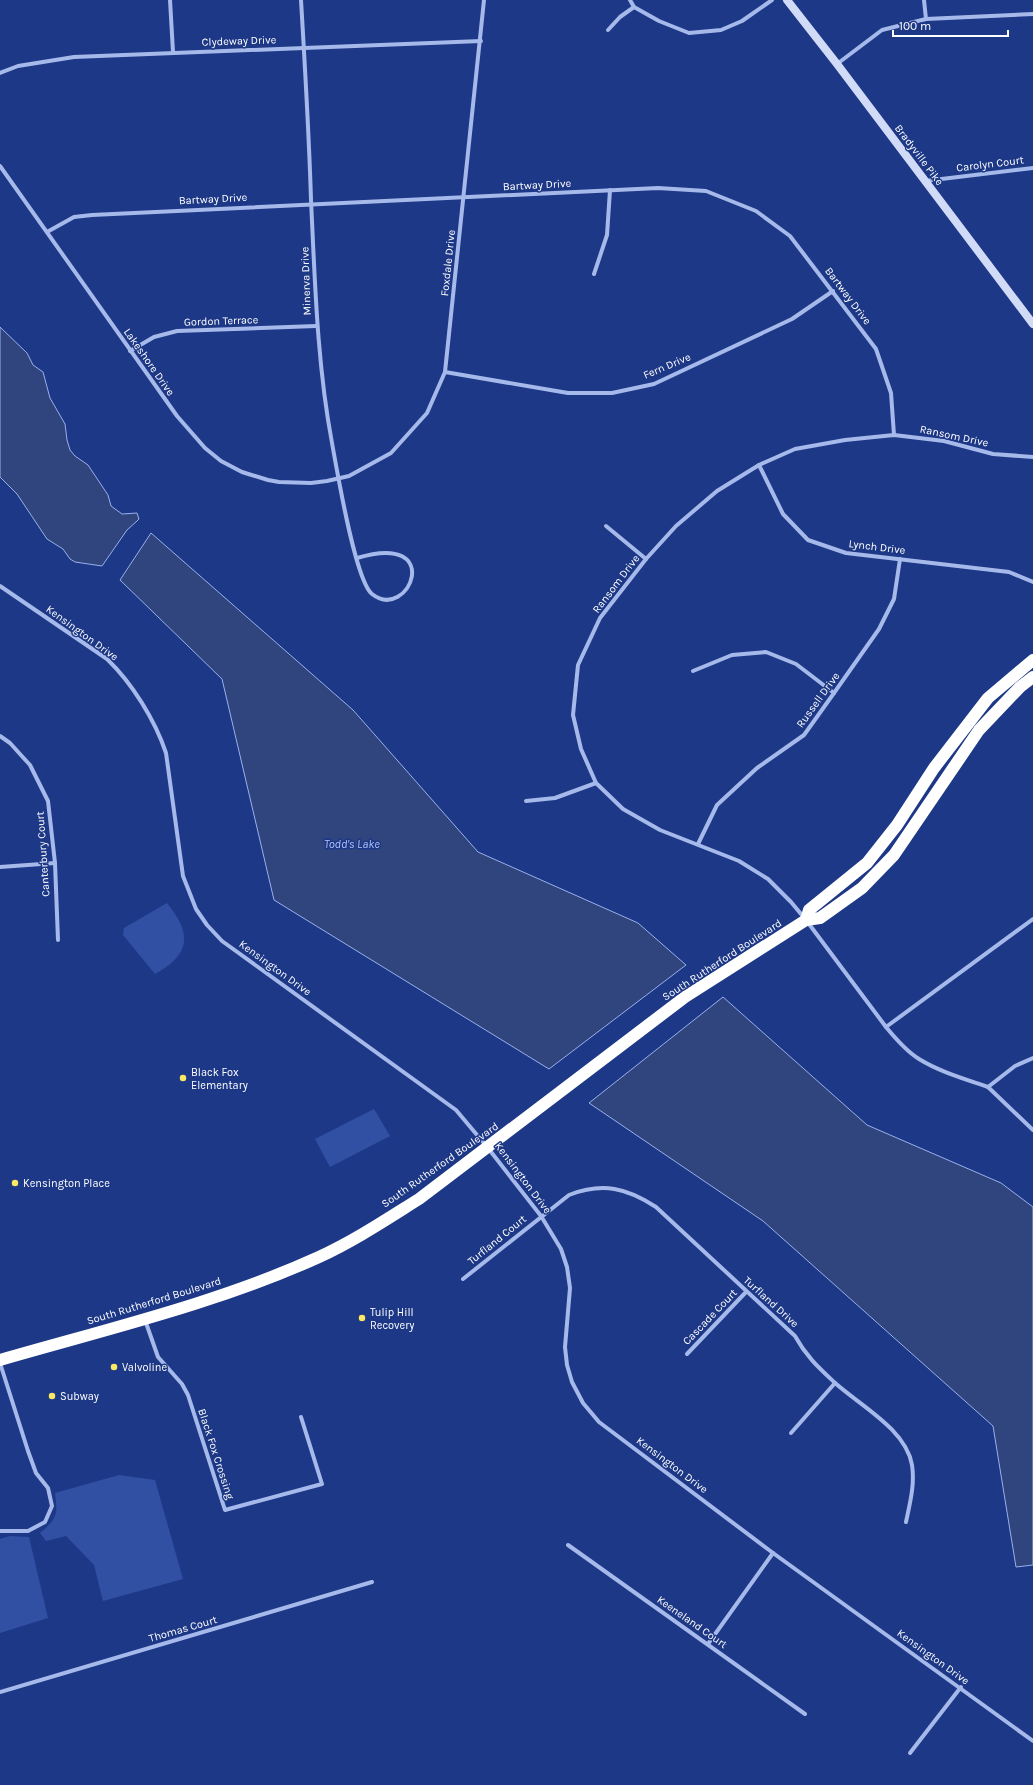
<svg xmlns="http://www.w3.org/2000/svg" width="1033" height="1785" font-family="Karla,sans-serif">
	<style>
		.green { fill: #3150a4 }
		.water { fill: #30447e; stroke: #99b1ec }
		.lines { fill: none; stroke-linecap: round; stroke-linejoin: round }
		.street { stroke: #a6b9eb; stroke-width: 4 }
		.secondary { stroke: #d1dbf8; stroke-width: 8 }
		.highway { stroke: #fff; stroke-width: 12 }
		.poi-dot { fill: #fae964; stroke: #1d3886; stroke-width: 1.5 }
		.labels { text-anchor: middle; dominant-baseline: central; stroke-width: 3; stroke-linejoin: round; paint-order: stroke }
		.street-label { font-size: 11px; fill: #fff; stroke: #1d3886 }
		.poi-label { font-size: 11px; fill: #fff; stroke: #1d3886; text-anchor: start }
		.water-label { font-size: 12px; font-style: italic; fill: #b1c3f2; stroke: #1d3886 }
	</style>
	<rect width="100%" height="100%" fill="#1d3886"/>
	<!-- green -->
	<g class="green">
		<path d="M 167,903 C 192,934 191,954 155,974 L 123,935 L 124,928 Z"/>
		<polygon points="374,1109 390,1136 330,1167 315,1139"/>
		<path d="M 119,1475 L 155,1480 L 183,1579 L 103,1601 L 94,1565 L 66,1536 L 46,1541 L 40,1533 C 57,1519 58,1514 55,1493 Z"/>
		<polygon points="10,1536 29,1537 48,1618 0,1633 0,1539"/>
	</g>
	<!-- water -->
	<g class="water">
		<polygon points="0,327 27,353 33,365 43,372 50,398 65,424 67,440 70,450 75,456 88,465 108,495 111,506 122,514 137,513 139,519 137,521 127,530 102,566 75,562 70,559 63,549 47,539 17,494 0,477"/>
		<polygon points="151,533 353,710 478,852 638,923 686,965 549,1069 274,900 222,679 120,580"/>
		<polygon points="723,997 867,1125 1001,1183 1033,1207 1033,1565 1016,1567 993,1426 763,1221 589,1103"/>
	</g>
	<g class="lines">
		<!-- street -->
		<g class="street">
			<polyline points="170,0 173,52"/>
			<path d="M 301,0 C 305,67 309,133 311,200 C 315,282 317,363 332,443 C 337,470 355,580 372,594 C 409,623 446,531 357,558"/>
			<polyline points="630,0 634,7 659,21 689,33 721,30 742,21 772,0"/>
			<polyline points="924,0 926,19"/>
			<polyline points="608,30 620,17 634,7"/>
			<polyline points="837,64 882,30 926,19 1033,14"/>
			<polyline points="0,73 18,66 74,57 481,41"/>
			<polyline points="0,166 177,416 205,448 221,461 242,472 268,480 279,482 311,483 327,481 349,476 391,453 427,413 445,372 484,0"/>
			<polyline points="925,181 1033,168"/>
			<polyline points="47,232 74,217 92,215 658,188 706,191 756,211 790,236 876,349 891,393 894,435"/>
			<polyline points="594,274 607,235 610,190"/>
			<polyline points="130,351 154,337 177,331 316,326"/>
			<polyline points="445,372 568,393 612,393 654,384 792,319 833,291"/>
			<polyline points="759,465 783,514 808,540 846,553 1009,572 1033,582"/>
			<polyline points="606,526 646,559"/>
			<path d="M 0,586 L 107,659 C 132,683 155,720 166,753 L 183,876 L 196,909 L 207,925 L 222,941 L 456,1110 L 488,1148 L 541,1216 L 561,1249 L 567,1267 L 570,1288 L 565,1347 L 567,1365 L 572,1382 L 583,1403 L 599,1422 L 773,1553 L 1033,1741"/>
			<polyline points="693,671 732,655 766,652 796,664 834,693"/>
			<polyline points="0,736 10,743 30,765 48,801 55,863 58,940"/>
			<polyline points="526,801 555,798 596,783"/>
			<polyline points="698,844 717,805 757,768 804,735 834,693 879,629 894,599 900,559"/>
			<polyline points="0,867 55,863"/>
			<polyline points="886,1027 806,920 791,902 768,879 739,861 660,830 623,809 596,783 581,749 573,715 578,665 600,618 646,559 676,526 717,491 759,465 795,449 845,440 894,435 944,441 993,454 1033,457"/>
			<polyline points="1033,1058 1015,1066 988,1087 1033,1130"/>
			<path d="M 988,1087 C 965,1079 940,1072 919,1059 C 906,1051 895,1038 886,1027 L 1033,919"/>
			<path d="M 463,1279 L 569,1195 C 603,1182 627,1188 656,1207 L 795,1336 C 806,1356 818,1367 834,1382 C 859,1405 906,1429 912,1465 C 915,1484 910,1503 906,1522"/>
			<polyline points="145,1320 158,1357 182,1384 188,1395 225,1510 322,1484 301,1417"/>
			<polyline points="687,1354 746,1292"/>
			<polyline points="0,1363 28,1451 36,1473 48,1488 52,1506 45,1522 28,1531 0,1531"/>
			<polyline points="791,1433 835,1383"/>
			<polyline points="568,1545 805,1714"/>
			<polyline points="708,1644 773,1553"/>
			<polyline points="0,1692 372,1582"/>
			<polyline points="910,1753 961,1687"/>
		</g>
		<!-- secondary -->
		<polyline class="secondary" points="787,0 837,64 1033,324"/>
		<!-- highway -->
		<g class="highway">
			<polyline points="806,920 809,910 867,863 897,825 934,768 988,698 1033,660"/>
			<path d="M 0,1360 C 107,1329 218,1303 319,1257 C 354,1241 387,1219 419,1199 L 685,997 L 806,920 L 820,918 L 862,888 L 894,855 L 979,730 L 1020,687 L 1033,677"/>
		</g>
	</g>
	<!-- markers -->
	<g class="poi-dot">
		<circle cx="183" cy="1078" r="4"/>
		<circle cx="15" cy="1183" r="4"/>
		<circle cx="362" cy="1318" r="4"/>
		<circle cx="114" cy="1367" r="4"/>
		<circle cx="52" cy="1396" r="4"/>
	</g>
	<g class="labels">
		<!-- street labels -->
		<g class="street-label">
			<text transform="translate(239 41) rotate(-2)">Clydeway Drive</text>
			<text transform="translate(919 155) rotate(53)">Bradyville Pike</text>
			<text transform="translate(990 164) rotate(-7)">Carolyn Court</text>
			<text transform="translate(537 185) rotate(-3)">Bartway Drive</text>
			<text transform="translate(213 199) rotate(-3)">Bartway Drive</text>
			<text transform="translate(448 263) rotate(-84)">Foxdale Drive</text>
			<text transform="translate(306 281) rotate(-92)">Minerva Drive</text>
			<text transform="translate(848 296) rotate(53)">Bartway Drive</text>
			<text transform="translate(221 321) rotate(-2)">Gordon Terrace</text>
			<text transform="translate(149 362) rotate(55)">Lakeshore Drive</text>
			<text transform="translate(667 366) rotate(-23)">Fern Drive</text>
			<text transform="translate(954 436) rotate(12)">Ransom Drive</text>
			<text transform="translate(877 547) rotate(7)">Lynch Drive</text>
			<text transform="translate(616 584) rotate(-53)">Ransom Drive</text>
			<text transform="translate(82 633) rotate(36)">Kensington Drive</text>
			<text transform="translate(818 700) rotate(-54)">Russell Drive</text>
			<text transform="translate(43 854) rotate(-94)">Canterbury Court</text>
			<text transform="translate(722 960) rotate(-33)">South Rutherford Boulevard</text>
			<text transform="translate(275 968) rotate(36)">Kensington Drive</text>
			<text transform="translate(440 1165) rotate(-35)">South Rutherford Boulevard</text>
			<text transform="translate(523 1178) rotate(53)">Kensington Drive</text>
			<text transform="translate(497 1240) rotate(-39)">Turfland Court</text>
			<text transform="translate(154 1301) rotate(-17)">South Rutherford Boulevard</text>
			<text transform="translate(771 1302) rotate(42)">Turfland Drive</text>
			<text transform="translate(710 1317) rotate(-46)">Cascade Court</text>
			<text transform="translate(216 1454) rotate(72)">Black Fox Crossing</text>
			<text transform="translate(672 1465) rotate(37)">Kensington Drive</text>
			<text transform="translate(692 1622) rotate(35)">Keeneland Court</text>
			<text transform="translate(183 1629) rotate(-16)">Thomas Court</text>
			<text transform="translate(933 1657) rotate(36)">Kensington Drive</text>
		</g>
		<!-- poi labels -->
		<g class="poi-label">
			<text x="191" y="1072">Black Fox<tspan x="191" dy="13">Elementary</tspan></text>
			<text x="23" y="1183">Kensington Place</text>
			<text x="370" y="1312">Tulip Hill<tspan x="370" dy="13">Recovery</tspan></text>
			<text x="122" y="1367">Valvoline</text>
			<text x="60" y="1396">Subway</text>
		</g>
		<!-- water labels -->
		<g class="water-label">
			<text x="352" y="844">Todd's Lake</text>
		</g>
	</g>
	<!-- scale -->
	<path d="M893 30v6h115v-6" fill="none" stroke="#ffffff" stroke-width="2"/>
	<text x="899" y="30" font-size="12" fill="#ffffff" stroke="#1d3886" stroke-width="3" paint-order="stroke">100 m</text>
</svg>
